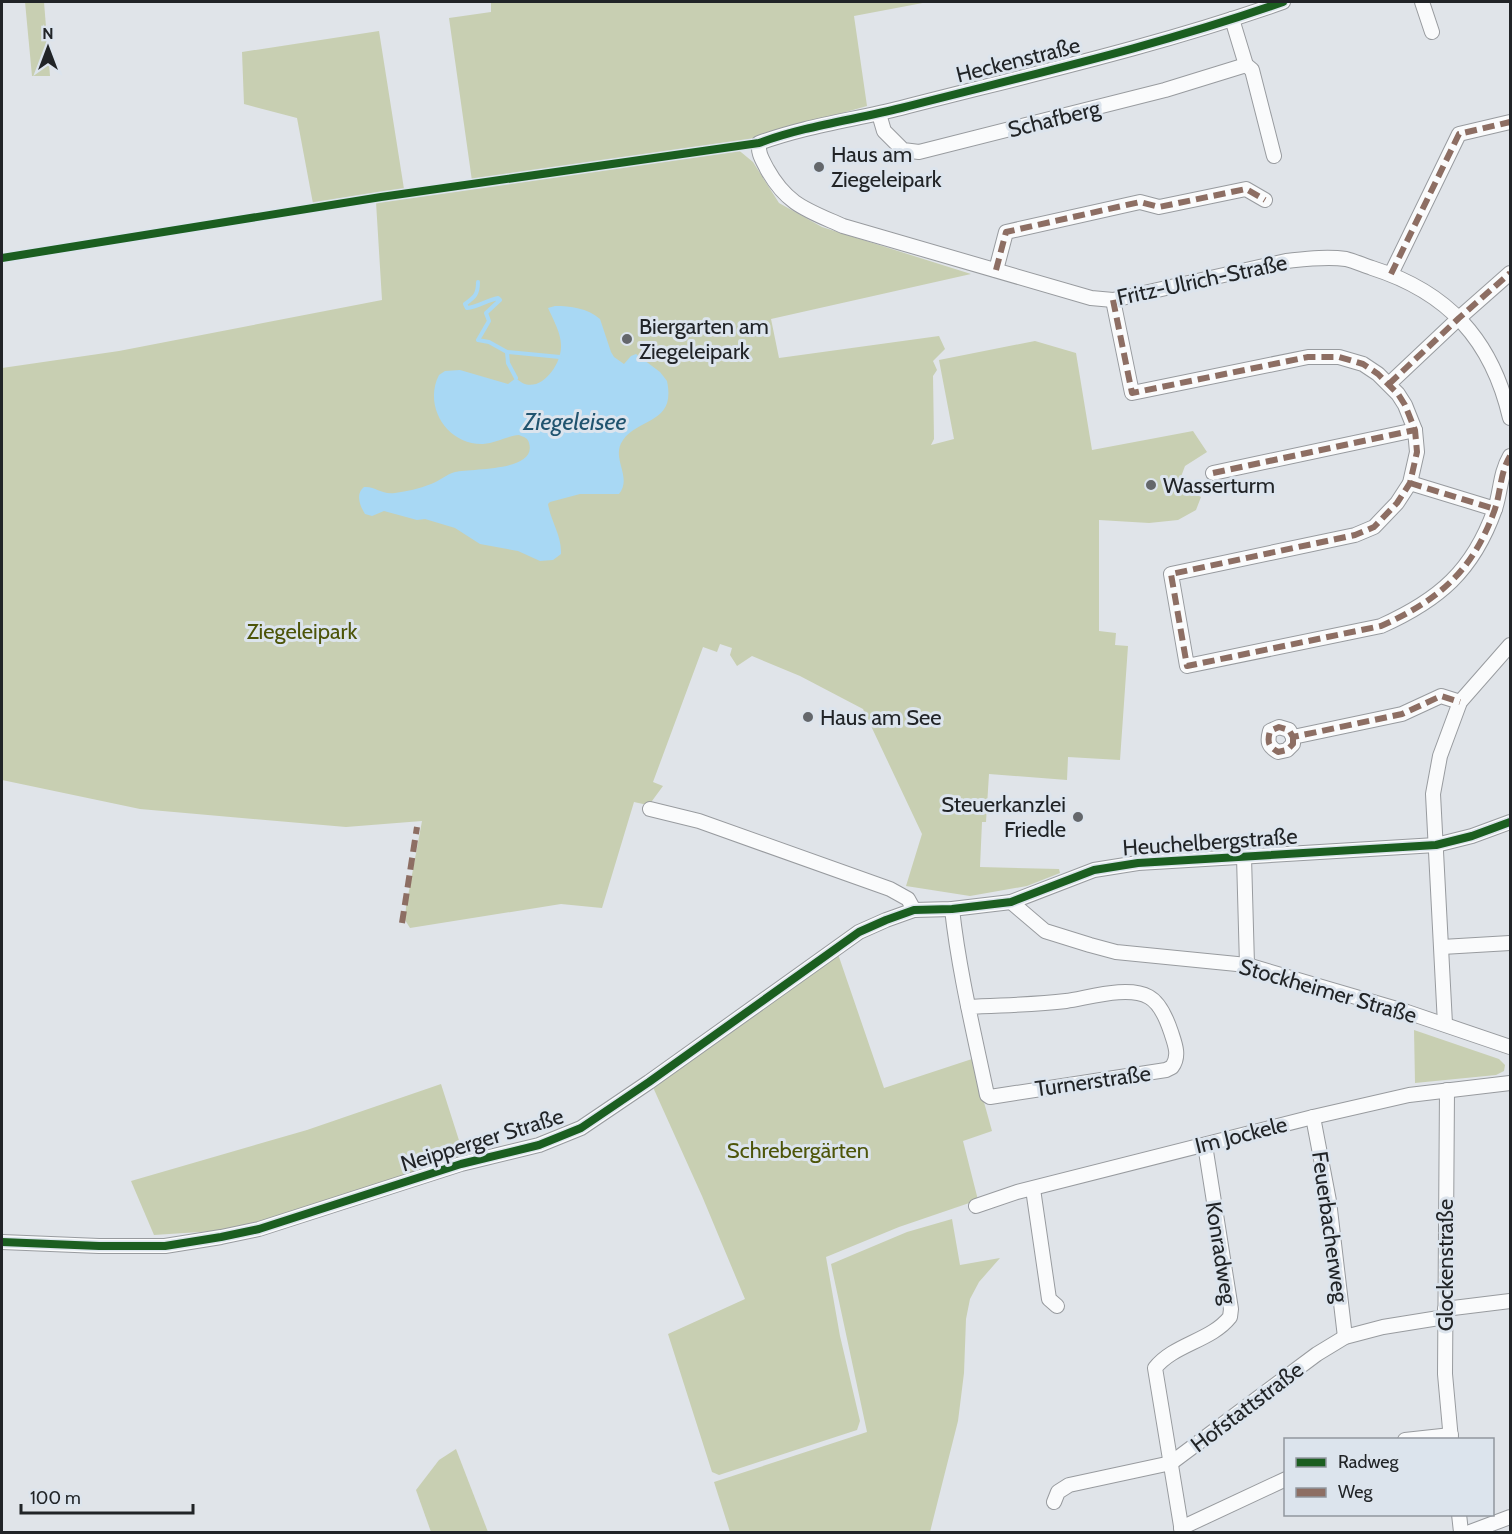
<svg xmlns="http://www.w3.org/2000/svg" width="1512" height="1534" font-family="Cabin,sans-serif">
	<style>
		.green { fill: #c8cfb2 }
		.water { fill: #a8d8f4 }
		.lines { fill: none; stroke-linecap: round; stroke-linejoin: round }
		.stream { stroke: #a8d8f4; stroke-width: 4 }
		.minor-casing { stroke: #989b9f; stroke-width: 16 }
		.minor { stroke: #fafbfc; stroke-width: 14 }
		.quiet { stroke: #8d6e63; stroke-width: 6; stroke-dasharray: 12 6; stroke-linecap: butt }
		.cycleway-casing { stroke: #dce4ed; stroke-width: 11 }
		.cycleway { stroke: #1b5e20; stroke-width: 8 }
		.poi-dot { fill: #64676b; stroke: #dce4ed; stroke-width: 2 }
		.labels { text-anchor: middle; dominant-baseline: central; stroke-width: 6; stroke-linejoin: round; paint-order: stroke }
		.street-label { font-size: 22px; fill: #212427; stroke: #dce4ed }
		.poi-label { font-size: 22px; fill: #212427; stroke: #dce4ed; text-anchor: start }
		.park-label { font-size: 22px; fill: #4d5509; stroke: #dce4ed }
		.water-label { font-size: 24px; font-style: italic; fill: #21546f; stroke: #dce4ed }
	</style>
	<rect width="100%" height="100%" fill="#e0e4e9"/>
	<!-- green -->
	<g class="green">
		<polygon points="25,2 44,2 50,76 32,76"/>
		<polygon points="491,2 928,2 854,16 867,106 740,142 472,181 449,18 491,12"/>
		<polygon points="379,31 404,189 379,201 455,187 459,190 736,148 753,162 779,203 822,227 971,274 771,319 779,358 939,336 945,349 933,361 937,370 933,376 934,439 931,445 954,439 939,360 1035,341 1076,353 1092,450 1193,431 1207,452 1185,466 1179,482 1185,489 1201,497 1196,510 1178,520 1149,523 1099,520 1099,631 1116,633 1115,645 1128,646 1120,760 1068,757 1067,780 989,774 986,822 982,822 980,867 1059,869 1060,873 1027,886 970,896 906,886 922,834 863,709 800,676 752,656 737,666 730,655 732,648 720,644 717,652 703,647 653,782 663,786 652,801 652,806 634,802 602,908 561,904 410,928 405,920 406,907 422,821 346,827 140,809 2,780 2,368 119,351 382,300 376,202 314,209 297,118 244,104 242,52"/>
		<polygon points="838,954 884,1088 972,1059 992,1131 963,1141 978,1200 899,1227 826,1257 840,1336 860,1421 857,1430 719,1475 712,1472 668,1334 745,1299 702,1196 652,1085"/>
		<polygon points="1414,1030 1499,1059 1505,1065 1504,1071 1496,1075 1415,1083"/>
		<polygon points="441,1084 464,1156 369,1186 260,1223 215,1231 154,1235 131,1181 307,1130"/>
		<polygon points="952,1219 960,1265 1000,1258 979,1282 970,1299 966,1319 964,1373 958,1421 930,1532 730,1532 714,1482 867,1432 831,1264 907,1232"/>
		<polygon points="456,1449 488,1532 431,1532 416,1490 439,1460"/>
	</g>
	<!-- water -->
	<path class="water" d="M 555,306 C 571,306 587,308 600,319 L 611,352 L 614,357 L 624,364 L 631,356 L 636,354 L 660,372 L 667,381 C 676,424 640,417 623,440 C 610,458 633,477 619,494 L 580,494 L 550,502 L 548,504 C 551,522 562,536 561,554 L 553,560 L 540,561 L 518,551 L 480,544 L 455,528 L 425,519 L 417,520 L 384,511 L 372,516 L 365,514 C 360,506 355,494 364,487 C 376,486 381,495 395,493 C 407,491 419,489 431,484 C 439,481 447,474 455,472 C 470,468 538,472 529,443 C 528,438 524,437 519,435 C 507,436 496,443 483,444 C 447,445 423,406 439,375 L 445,371 L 460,370 L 508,384 L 516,378 C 536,399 562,367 561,345 C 561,333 553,319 548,308 Z"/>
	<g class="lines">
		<!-- stream -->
		<g class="stream">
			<path d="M 478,282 C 478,294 475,297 465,304 L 467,308 C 478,307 487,300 498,298 L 500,300 L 486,313 L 489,321 L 478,340 L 489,342 L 507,352 L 508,363 L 516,378"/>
			<polyline points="507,352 560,357"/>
		</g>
		<!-- minor casing -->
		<g class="minor-casing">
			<g id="minor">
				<path d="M 1283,2 C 1158,46 1029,75 901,108 C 853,120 805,126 759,143 C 758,154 762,159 767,169 C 787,205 807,210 843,226 L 1091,298 L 1113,300 L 1286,261 C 1305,259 1326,256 1346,259 C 1354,261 1363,265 1372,268 C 1448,292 1492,340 1510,418"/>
				<polyline points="1422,2 1432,32"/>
				<polyline points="1232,19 1246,65 1252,70 1274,156"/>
				<polyline points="879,114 884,131 903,150 919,152 1165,90 1246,65"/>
				<polyline points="996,270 1006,232 1140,202 1159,207 1246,189 1265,200"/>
				<polyline points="1391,274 1459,134 1510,122"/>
				<path d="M 1113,300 L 1132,393 L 1308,357 L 1339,357 L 1363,364 L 1378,374 L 1398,394 L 1405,405 L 1415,430 L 1417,452 L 1410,483 L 1397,503 L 1374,527 L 1355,535 L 1171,574 L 1187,666 L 1381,626 C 1439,600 1473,571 1495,509 C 1501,491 1500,473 1510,456"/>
				<polyline points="1389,384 1459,318 1510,273"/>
				<polyline points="1213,473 1415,430"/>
				<polyline points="1410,483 1495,509"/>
				<path d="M 1293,737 L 1293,744 L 1287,750 L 1278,752 C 1268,746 1267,742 1270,731 L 1279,727 L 1289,730 L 1293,737 L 1402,714 L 1441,696 L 1460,702"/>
				<polyline points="650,809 699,821 890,889 908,899 914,910"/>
				<polyline points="1244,857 1247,965"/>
				<polyline points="1011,902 1045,931 1090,945 1116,952 1247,965 1407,1012 1510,1047"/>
				<path d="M 952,909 C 959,972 974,1033 987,1095 L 990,1097 L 1166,1070 L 1172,1067 C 1180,1056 1175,1044 1171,1032 C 1167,1020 1160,1003 1149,997 C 1128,985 1088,998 1066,1001 C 1034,1005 1001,1005 968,1007"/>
				<polyline points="1442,947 1510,943"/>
				<polyline points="1445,1024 1433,794 1440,756 1460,702 1510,645"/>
				<polyline points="1447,1090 1445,1374 1451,1440"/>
				<polyline points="1313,1117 1329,1201 1345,1337"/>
				<polyline points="1033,1189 1049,1299 1057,1306"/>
				<polyline points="976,1206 1017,1192 1313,1117 1409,1095 1510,1083"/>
				<polyline points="2,1242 99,1246 165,1246 221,1237 259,1229 461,1164 539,1145 581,1128 649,1082 859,932 886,920 914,910 952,909 1011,902 1094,870 1138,863 1436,845 1472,836 1510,822"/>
				<polyline points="1445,1309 1510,1301"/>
				<polyline points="1405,1440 1451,1435"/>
				<polyline points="1054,1502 1058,1492 1069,1485 1171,1463 1317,1354 1345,1337 1383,1327 1445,1317"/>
				<polyline points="1459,1514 1461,1532"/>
				<polyline points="1181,1528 1286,1479"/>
				<path d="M 1182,1532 L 1155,1368 C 1174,1344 1211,1341 1230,1317 L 1231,1309 L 1205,1145"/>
				<polyline points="1470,1532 1510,1517"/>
			</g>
		</g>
		<!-- minor -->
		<use href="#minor" class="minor"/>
		<!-- quiet -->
		<g class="quiet">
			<polyline points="996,270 1006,232 1140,202 1159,207 1246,189 1265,200"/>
			<polyline points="1391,274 1459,134 1510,122"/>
			<path d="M 1113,300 L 1132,393 L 1308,357 L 1339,357 L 1363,364 L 1378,374 L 1398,394 L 1405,405 L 1415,430 L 1417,452 L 1410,483 L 1397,503 L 1374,527 L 1355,535 L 1171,574 L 1187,666 L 1381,626 C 1439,600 1473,571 1495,509 C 1501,491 1500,473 1510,456"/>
			<polyline points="1389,384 1459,318 1510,273"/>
			<polyline points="1213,473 1415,430"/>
			<polyline points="1410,483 1495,509"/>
			<path d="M 1293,737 L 1293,744 L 1287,750 L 1278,752 C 1268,746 1267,742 1270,731 L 1279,727 L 1289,730 L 1293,737 L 1402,714 L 1441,696 L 1460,702"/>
			<polyline points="402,923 417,827"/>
		</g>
		<!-- cycleway casing -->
		<g class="cycleway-casing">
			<g id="cycleway">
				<path d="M 2,258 L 381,197 L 759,143 C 805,126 853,120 901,108 C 1029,75 1158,46 1283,2"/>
				<polyline points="2,1242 99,1246 165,1246 221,1237 259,1229 461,1164 539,1145 581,1128 649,1082 859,932 886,920 914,910 952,909 1011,902 1094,870 1138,863 1436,845 1472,836 1510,822"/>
			</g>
		</g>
		<!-- cycleway -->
		<use href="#cycleway" class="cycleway"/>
	</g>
	<!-- markers -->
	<g class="poi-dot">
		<circle cx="819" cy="167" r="6"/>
		<circle cx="627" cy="339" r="6"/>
		<circle cx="1151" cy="485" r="6"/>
		<circle cx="808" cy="717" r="6"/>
		<circle cx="1078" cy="817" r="6"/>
	</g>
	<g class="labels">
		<!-- street labels -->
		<g class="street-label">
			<text transform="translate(1018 60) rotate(-14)">Heckenstraße</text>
			<text transform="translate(1054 119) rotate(-14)">Schafberg</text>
			<text transform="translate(1202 280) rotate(-12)">Fritz-Ulrich-Straße</text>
			<text transform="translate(1210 842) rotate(-4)">Heuchelbergstraße</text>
			<text transform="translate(1328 991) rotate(16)">Stockheimer Straße</text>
			<text transform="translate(1093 1081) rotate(-8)">Turnerstraße</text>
			<text transform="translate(1241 1135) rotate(-14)">Im Jockele</text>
			<text transform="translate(482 1140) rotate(-17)">Neipperger Straße</text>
			<text transform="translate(1330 1227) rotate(82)">Feuerbacherweg</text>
			<text transform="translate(1221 1253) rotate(81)">Konradweg</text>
			<text transform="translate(1445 1265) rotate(-90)">Glockenstraße</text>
			<text transform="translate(1247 1407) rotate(-37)">Hofstattstraße</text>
		</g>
		<!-- poi labels -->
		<g class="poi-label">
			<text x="831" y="154">Haus am<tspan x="831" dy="25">Ziegeleipark</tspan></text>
			<text x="639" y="326">Biergarten am<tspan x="639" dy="25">Ziegeleipark</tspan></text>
			<text x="1163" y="485">Wasserturm</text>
			<text x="820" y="717">Haus am See</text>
			<text x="1066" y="804" text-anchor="end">Steuerkanzlei<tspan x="1066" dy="25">Friedle</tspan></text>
		</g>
		<!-- park labels -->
		<g class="park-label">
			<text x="302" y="631">Ziegeleipark</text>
			<text x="798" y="1150">Schrebergärten</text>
		</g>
		<!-- water labels -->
		<g class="water-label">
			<text x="575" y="421">Ziegeleisee</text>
		</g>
	</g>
	<!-- border -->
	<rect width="1512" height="1534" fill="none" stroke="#212427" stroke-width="6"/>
	<!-- legend -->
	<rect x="1284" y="1438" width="210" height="78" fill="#dce4ed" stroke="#91979e" stroke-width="1.5"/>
	<rect x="1296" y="1458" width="30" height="9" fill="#1b5e20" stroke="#91979e" stroke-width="1.5"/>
	<text x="1338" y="1468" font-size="18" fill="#212427">Radweg</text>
	<rect x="1296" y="1488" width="30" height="9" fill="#8d6e63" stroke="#91979e" stroke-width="1.5"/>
	<text x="1338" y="1498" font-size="18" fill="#212427">Weg</text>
	<!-- north arrow -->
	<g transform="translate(48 48)" stroke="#dce4ed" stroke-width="4.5" paint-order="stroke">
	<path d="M0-4.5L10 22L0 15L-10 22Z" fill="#212427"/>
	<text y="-9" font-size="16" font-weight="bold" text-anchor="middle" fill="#212427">N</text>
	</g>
	<!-- scale -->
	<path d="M21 1504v9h172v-9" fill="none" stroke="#212427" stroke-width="3"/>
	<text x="30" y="1504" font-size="18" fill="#212427" stroke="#dce4ed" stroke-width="4.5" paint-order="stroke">100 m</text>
</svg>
